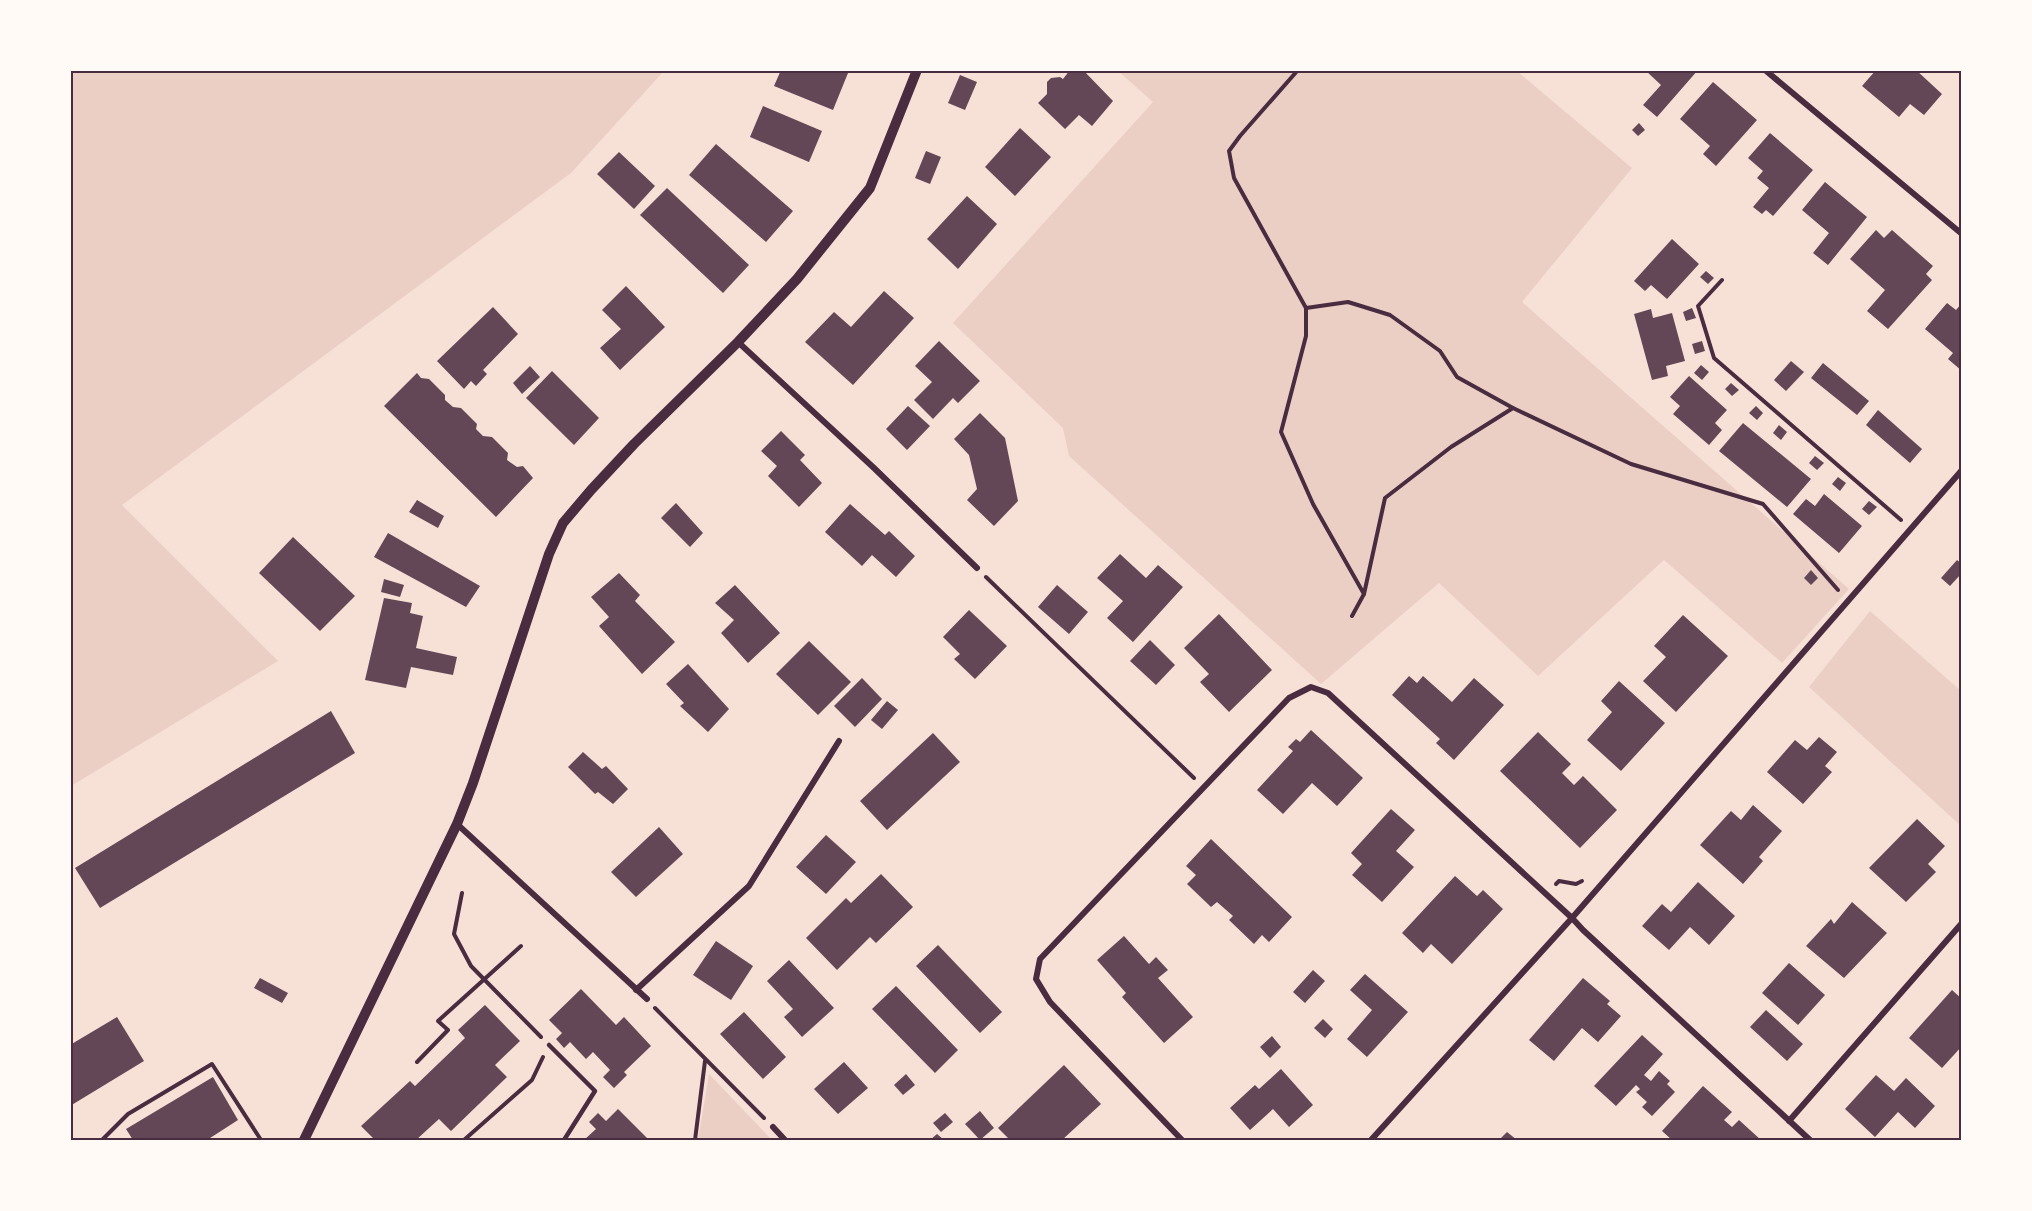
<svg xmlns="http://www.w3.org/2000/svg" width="2032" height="1211" font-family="'Alegreya Sans',sans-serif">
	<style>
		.green { fill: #ebcfc5 }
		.building { fill: #644757 }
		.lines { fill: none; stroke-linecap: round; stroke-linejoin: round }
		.path { stroke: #4a2c40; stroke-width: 4 }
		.service { stroke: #4a2c40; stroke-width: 4.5 }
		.minor { stroke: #4a2c40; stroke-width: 6 }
		.tertiary { stroke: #4a2c40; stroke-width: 10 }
		.neatline { fill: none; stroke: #4a2c40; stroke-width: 2 }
	</style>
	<rect width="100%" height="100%" fill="#f7e1d7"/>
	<!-- green -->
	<g class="green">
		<polygon points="71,70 664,71 571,173 122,505 278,661 71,786"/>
		<polygon points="1118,71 1517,71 1632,168 1522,302 1849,589 1782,663 1664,560 1538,676 1439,583 1321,684 1069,456 1063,428 953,323 1153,102"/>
		<polygon points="1870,611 1961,691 1961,826 1809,687"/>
		<polygon points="709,1074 772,1140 698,1140"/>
	</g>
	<!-- building -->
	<g class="building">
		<polygon points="781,70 841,70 848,73 833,110 774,86"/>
		<polygon points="1070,70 1083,70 1113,101 1092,126 1079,115 1065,129 1038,103 1047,94 1047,82 1051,78 1060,77 1063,79"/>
		<polygon points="1645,70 1698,70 1657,117 1643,105 1661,85"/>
		<polygon points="1876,70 1916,70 1942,94 1924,115 1910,104 1899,117 1862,86"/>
		<polygon points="960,75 977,82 965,110 948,103"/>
		<polygon points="1713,82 1757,120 1716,166 1703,154 1710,146 1680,119"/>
		<polygon points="763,106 822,131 809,162 750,137"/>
		<polygon points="1639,123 1645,130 1638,136 1632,130"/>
		<polygon points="1020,128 1051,157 1015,196 985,167"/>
		<polygon points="1770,133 1813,170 1773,216 1766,210 1762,214 1753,207 1769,188 1757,178 1763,171 1748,158"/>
		<polygon points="716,144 793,211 766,242 689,175"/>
		<polygon points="926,151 941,157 930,184 915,178"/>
		<polygon points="619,152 655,186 634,209 597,174"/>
		<polygon points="1825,182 1867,217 1828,265 1813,253 1829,233 1802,210"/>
		<polygon points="667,188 749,265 723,293 640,215"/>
		<polygon points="967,196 997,224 958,269 927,239"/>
		<polygon points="1876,230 1884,238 1892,230 1933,266 1926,274 1932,280 1888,329 1867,311 1885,290 1850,259"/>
		<polygon points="1672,239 1699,264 1667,299 1651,285 1645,291 1634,281"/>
		<polygon points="1706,271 1714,278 1708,284 1700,277"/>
		<polygon points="626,286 665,327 620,370 600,348 621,329 602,310"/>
		<polygon points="884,291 914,318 853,385 805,342 834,312 851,327"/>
		<polygon points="1947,303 1956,310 1962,303 1962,371 1948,359 1953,353 1925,329"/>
		<polygon points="493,307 518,334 483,370 487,374 476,386 471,381 464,389 437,361"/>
		<polygon points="1692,308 1696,318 1686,321 1683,312"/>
		<polygon points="1651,309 1653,318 1672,313 1685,361 1666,366 1668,376 1652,380 1634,314"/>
		<polygon points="939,341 980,381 958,403 953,398 933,419 914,400 932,382 915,366"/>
		<polygon points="1702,341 1705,351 1695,354 1692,344"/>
		<polygon points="1791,361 1804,372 1786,391 1774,380"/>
		<polygon points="1823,363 1869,401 1857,415 1811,378"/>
		<polygon points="1701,365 1709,372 1702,380 1694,373"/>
		<polygon points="530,366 540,377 522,394 513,383"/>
		<polygon points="552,371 599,418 574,445 526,398"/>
		<polygon points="417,373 421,378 429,379 445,395 445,400 453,407 461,408 477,424 476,429 483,436 492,437 508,453 507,460 517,467 523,466 533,478 496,517 384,406"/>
		<polygon points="1689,376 1727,410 1715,423 1722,430 1709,445 1673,414 1680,406 1670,397"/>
		<polygon points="1731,383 1739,390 1732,396 1725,389"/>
		<polygon points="908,406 930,426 907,450 886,429"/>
		<polygon points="1756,406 1763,413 1757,420 1749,413"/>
		<polygon points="1878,410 1922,449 1910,463 1866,425"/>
		<polygon points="980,413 1005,438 1018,501 994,526 967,500 977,489 969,455 954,439"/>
		<polygon points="1743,423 1811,479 1787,507 1719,451"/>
		<polygon points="1779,425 1787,432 1781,440 1773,433"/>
		<polygon points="781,431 805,455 800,460 822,483 799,507 768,476 777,466 761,451"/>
		<polygon points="1815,456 1824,463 1817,470 1809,463"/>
		<polygon points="1838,477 1846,483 1840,491 1832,484"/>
		<polygon points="1824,494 1862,526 1839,553 1793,514 1806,499 1815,506"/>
		<polygon points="417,500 444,516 438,528 409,512"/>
		<polygon points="1869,501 1877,507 1869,515 1862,509"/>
		<polygon points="676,503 703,533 690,547 661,518"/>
		<polygon points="850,504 885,535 889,531 915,556 896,577 872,555 862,566 825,532"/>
		<polygon points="388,533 480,586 466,607 374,557"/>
		<polygon points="293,537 355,596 320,631 259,573"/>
		<polygon points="1120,554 1146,578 1158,565 1183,587 1133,642 1107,618 1123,601 1097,578"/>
		<polygon points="1957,560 1962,564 1962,573 1950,586 1941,578"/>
		<polygon points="1811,570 1818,578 1811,585 1804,578"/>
		<polygon points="619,573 640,595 635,601 675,642 642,674 599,626 609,617 591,597"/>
		<polygon points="384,579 404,585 400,597 381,592"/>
		<polygon points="735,585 780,633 748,663 721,633 734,620 715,603"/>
		<polygon points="1057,585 1088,612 1069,634 1038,607"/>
		<polygon points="384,598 412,603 410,613 423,616 416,648 457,657 453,675 411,667 406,688 365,680"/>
		<polygon points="969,610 1007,646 975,679 954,659 960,654 943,637"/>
		<polygon points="1219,614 1272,670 1229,712 1200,682 1209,674 1184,648"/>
		<polygon points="1683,615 1728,656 1676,712 1643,681 1666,657 1654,646"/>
		<polygon points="1150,640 1175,665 1156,685 1130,661"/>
		<polygon points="809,641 851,682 818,715 776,674"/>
		<polygon points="688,664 729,709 708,732 680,706 684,703 666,684"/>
		<polygon points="1409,676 1417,683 1423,676 1452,702 1474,678 1504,705 1454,760 1436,743 1440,739 1392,695"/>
		<polygon points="862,678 882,699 855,727 834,706"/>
		<polygon points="1619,681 1665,723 1621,771 1587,740 1612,712 1601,701"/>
		<polygon points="887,701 898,710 882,729 871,720"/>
		<polygon points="331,711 355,753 100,908 75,868"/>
		<polygon points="1311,730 1363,778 1337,806 1312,783 1283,814 1257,790 1293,751 1288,747 1296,739 1300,742"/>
		<polygon points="1538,732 1571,764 1562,773 1574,785 1583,776 1617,810 1580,848 1500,771"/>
		<polygon points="933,733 960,762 887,830 860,801"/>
		<polygon points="1819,737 1837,752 1825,766 1832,772 1803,804 1767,772 1795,740 1807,750"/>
		<polygon points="583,752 602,769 606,766 628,789 613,804 598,792 595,794 568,767"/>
		<polygon points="1753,805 1782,831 1759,857 1763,861 1743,884 1700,845 1731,811 1741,820"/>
		<polygon points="1391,809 1415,830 1396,851 1414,867 1382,902 1352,875 1362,864 1351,853"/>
		<polygon points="1917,819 1945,846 1928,864 1936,872 1906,902 1869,868"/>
		<polygon points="659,827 683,854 636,897 611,872"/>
		<polygon points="826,835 856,862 826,894 796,867"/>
		<polygon points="1211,839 1292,917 1269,942 1262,935 1254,944 1229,920 1233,916 1217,902 1211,907 1187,884 1196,875 1186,866"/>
		<polygon points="881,874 913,907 876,943 870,937 837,970 806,938 846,898 851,903"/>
		<polygon points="1455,876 1477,896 1483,890 1503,909 1452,964 1431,944 1423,953 1402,933"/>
		<polygon points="1698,882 1735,916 1709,945 1690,927 1669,950 1642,926 1662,904 1671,912"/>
		<polygon points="1852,902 1887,933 1844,978 1806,946 1831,919 1834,924"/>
		<polygon points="1124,936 1149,964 1156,957 1168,970 1158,978 1193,1017 1164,1043 1122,997 1126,993 1097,960"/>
		<polygon points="716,941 753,966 731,1000 693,975"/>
		<polygon points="938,945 1002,1012 980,1033 916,966"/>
		<polygon points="789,960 834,1008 802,1037 784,1017 793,1009 767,981"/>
		<polygon points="1789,963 1825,995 1798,1025 1762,993"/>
		<polygon points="1313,970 1325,981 1305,1003 1293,992"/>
		<polygon points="1365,974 1408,1012 1367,1057 1347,1039 1372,1010 1350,990"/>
		<polygon points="260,978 288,993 282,1003 254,988"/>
		<polygon points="1583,978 1610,1001 1607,1004 1621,1016 1598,1042 1582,1028 1554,1061 1529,1040"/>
		<polygon points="896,986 958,1050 935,1073 872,1009"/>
		<polygon points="581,989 616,1025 624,1017 651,1046 624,1072 627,1075 614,1088 603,1077 610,1070 593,1052 586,1059 570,1042 564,1048 556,1039 562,1033 549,1020"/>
		<polygon points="1952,990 1962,999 1962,1046 1942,1068 1909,1038"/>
		<polygon points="485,1005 520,1041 495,1065 507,1077 451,1131 439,1119 416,1140 375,1140 361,1126 410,1081 415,1086 465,1038 458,1030"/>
		<polygon points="1766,1010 1803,1044 1787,1061 1750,1027"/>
		<polygon points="744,1012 786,1057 763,1079 720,1034"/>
		<polygon points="117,1017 144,1061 70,1106 70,1045"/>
		<polygon points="1323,1019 1333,1029 1325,1038 1314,1028"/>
		<polygon points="1642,1035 1663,1054 1644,1075 1651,1081 1659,1071 1670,1081 1667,1084 1675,1092 1652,1116 1642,1107 1647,1102 1636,1092 1640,1089 1636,1085 1616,1106 1594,1086"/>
		<polygon points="1272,1036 1281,1047 1270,1058 1260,1047"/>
		<polygon points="844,1062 868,1088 838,1114 814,1089"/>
		<polygon points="1064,1065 1101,1104 1062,1140 1010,1140 998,1128"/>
		<polygon points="1281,1069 1313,1105 1289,1127 1273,1109 1250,1130 1230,1108 1255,1085 1259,1089"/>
		<polygon points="906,1074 915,1085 903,1095 894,1085"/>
		<polygon points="1876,1075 1894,1091 1906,1078 1935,1106 1915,1128 1898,1112 1875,1137 1845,1109"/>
		<polygon points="213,1077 238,1120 207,1140 133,1140 126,1129"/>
		<polygon points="1703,1086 1732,1112 1724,1120 1732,1127 1739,1120 1761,1140 1672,1140 1662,1131"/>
		<polygon points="618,1109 647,1138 645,1140 584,1140 596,1129 589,1122 598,1113 606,1121"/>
		<polygon points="980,1111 994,1128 980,1140 965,1124"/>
		<polygon points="945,1113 953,1122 941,1132 933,1123"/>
		<polygon points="1507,1132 1517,1140 1499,1140"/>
		<polygon points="937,1134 944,1140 930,1140"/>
	</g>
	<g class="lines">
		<!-- path -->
		<g class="path">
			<polyline points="1298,70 1240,136 1229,151 1234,178 1306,308 1306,336 1281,432 1313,504 1364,594"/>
			<polyline points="1722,280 1698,306 1714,358 1901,520"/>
			<polyline points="1306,308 1348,302 1390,315 1440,351 1457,377 1513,408 1631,464 1763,504 1838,590"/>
			<polyline points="986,577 1194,778"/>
			<polyline points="1352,616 1364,594 1385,498 1451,447 1513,408"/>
			<polyline points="1556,884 1559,881 1576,884 1582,881"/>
			<polyline points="462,893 454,934 471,966 541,1037"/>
			<polyline points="655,1008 764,1118"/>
			<polyline points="417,1062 448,1030 438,1021 521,946"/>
			<polyline points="102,1140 128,1114 212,1064 261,1140"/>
			<polyline points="464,1140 532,1080 543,1057"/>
			<polyline points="695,1140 705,1061"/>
		</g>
		<!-- service -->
		<polyline class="service" points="549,1045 595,1091 564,1140"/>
		<!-- minor -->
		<g class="minor">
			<polyline points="1765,70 1962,234"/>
			<polyline points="738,342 874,468 977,568"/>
			<polyline points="457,824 647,999"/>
			<polyline points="636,990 749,886 839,741"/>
			<polyline points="1789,1121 1962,923"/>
			<polyline points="773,1127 785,1140"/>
			<polyline points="1182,1140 1050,1002 1036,979 1040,959 1289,698 1311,687 1328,693 1572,918 1583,930 1810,1140"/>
			<polyline points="1371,1140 1572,918 1962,470"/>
		</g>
		<!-- tertiary -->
		<polyline class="tertiary" points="304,1140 457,824 473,783 549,554 563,523 591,490 634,444 738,342 797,279 870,188 917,70"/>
	</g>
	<!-- border -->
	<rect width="2032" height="1211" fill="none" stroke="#fffaf5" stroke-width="144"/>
	<rect x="72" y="72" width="1888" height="1067" class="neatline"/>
</svg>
